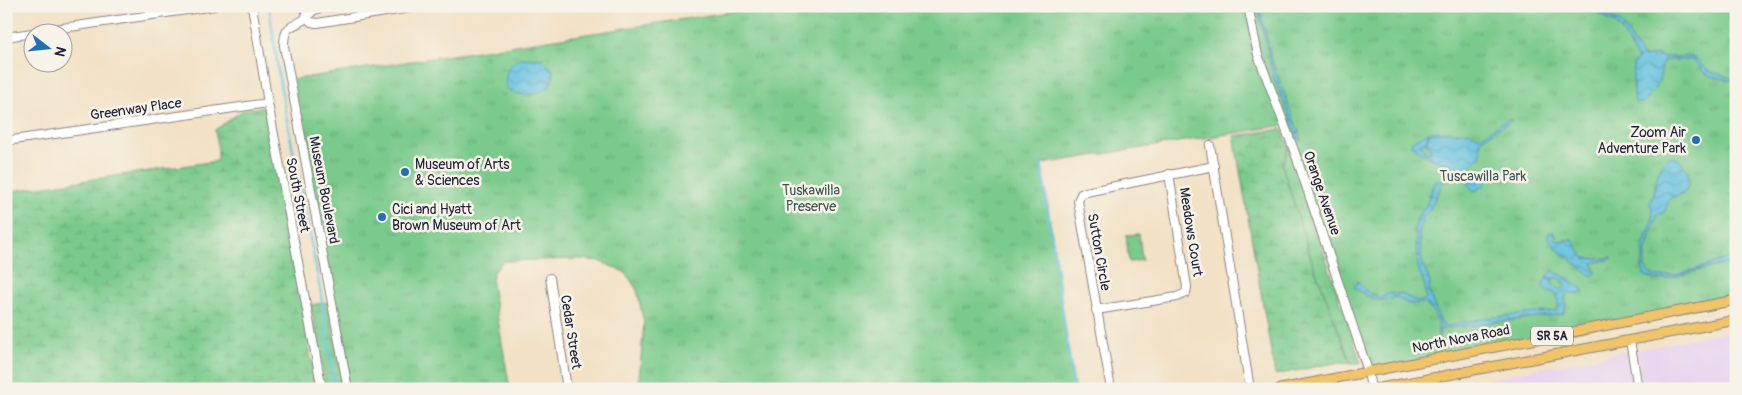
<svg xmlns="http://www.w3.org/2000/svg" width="1742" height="395" font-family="Pangolin,sans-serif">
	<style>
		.built { fill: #e6d2f0 }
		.wetland { fill: url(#wetland-marsh); stroke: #4e7663 }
		.park { fill: url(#park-tufts); stroke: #4e7663 }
		.pitch { fill: #79ca8b; stroke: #4e7663 }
		.water { fill: url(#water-waves); stroke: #42728e }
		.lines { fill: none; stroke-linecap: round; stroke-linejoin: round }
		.stream { stroke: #61c1e0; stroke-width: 2.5 }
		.minor-casing { stroke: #8a8280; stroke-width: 10 }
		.major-casing { stroke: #8a8280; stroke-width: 11 }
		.minor { stroke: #fff; stroke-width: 8 }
		.major { stroke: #f0c469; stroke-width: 9 }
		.poi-dot { fill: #1f6fb2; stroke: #f7f3e8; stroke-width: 2 }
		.labels { text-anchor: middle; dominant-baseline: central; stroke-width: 5; stroke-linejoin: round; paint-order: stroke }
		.shield { fill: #f7f3e8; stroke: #62616f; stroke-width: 1 }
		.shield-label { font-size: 12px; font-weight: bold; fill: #22223b }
		.street-label { font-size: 14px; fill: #22223b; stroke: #f7f3e8 }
		.poi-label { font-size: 14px; fill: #22223b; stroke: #f7f3e8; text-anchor: start }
		.park-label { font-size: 14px; fill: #3c5453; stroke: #f7f3e8 }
	</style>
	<defs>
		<pattern id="wetland-marsh" width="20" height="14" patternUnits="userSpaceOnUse" patternTransform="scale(1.25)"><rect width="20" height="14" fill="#79ca8b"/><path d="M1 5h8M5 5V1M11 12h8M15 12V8" fill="none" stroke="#68ad79"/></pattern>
		<pattern id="park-tufts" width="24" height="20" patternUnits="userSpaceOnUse" patternTransform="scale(1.25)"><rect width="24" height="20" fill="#79ca8b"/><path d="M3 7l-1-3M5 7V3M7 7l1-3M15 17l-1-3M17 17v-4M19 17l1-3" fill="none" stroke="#68ad79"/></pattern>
		<pattern id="water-waves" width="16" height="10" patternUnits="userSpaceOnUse" patternTransform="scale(1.25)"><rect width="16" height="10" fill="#61c1e0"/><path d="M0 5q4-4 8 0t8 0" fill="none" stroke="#509cb7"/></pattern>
	</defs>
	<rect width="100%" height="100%" fill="#f7f3e8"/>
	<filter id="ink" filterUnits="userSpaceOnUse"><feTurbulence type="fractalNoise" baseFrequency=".02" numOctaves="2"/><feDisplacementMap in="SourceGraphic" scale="10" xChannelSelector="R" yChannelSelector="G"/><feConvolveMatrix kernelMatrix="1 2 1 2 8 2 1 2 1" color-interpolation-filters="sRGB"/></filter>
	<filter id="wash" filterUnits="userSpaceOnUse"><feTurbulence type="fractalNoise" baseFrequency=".0096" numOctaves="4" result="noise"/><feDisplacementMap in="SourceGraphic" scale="20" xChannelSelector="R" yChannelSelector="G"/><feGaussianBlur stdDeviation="1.12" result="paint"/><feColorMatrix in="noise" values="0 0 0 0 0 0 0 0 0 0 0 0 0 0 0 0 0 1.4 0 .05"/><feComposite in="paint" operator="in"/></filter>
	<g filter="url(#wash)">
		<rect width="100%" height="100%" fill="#f2e1c5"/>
		<!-- built -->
		<g class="built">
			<polygon points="1736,330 1736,389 1643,389 1636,350"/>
			<polygon points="1628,351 1634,389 1439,389"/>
		</g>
		<!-- wetland -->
		<g class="wetland">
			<polygon points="265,107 317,389 6,389 6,192 217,161 218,150 215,130 243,110"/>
			<polygon points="1282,129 1289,147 1282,165 1312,261 1351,363 1340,362 1275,375 1234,136"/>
			<polygon points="328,302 344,389 326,389 311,305"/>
		</g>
		<!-- park -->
		<g class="park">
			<polygon points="768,6 1736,6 1736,300 1368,371 1284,125 1042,164 1074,389 638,389 644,323 637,290 626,273 600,261 577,259 503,261 493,272 492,285 510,389 348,389 290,80"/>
			<polygon points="1289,147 1291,154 1361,363 1351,363 1312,261 1282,165"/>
		</g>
		<!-- pitch -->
		<polygon class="pitch" points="1139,234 1142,260 1129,262 1126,235"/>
		<!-- water -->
		<g class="water">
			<polygon points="1257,6 1259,6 1273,64 1302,141 1299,140 1274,78"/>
			<path d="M 1595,6 L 1622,24 L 1643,57 L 1660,55 L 1662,57 L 1692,57 L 1697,59 L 1708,71 L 1736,79 L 1736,82 L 1711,76 L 1704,72 L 1698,64 L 1693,60 L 1663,60 C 1659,83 1659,86 1642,103 L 1635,102 L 1633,83 L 1633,63 L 1638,60 L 1624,34 L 1615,23 L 1596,12 Z"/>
			<path d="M 522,58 L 542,59 L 553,70 L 553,77 L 549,87 C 532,97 525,98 507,89 C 504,75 506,64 522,58 Z"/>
			<path d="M 1508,119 L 1511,119 L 1511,121 L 1480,140 L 1481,156 L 1470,167 L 1472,174 L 1482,172 L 1486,182 L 1485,185 L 1475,191 C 1465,186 1470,179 1465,170 L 1427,157 L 1411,145 L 1412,141 L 1429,132 L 1426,142 L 1421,145 L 1424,151 L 1429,153 L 1431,150 L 1426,142 L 1430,132 L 1469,132 L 1480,137 Z"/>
			<path d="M 1669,156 L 1677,158 L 1688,171 L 1688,184 L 1685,192 C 1680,195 1672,196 1669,201 C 1666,205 1667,209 1663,213 L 1658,214 C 1654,227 1642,254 1645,266 C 1646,272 1653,277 1659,277 C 1676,277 1716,263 1733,256 L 1736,256 L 1736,261 L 1666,279 L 1656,280 L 1644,275 L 1642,266 L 1644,243 L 1651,226 L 1653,213 L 1650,203 C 1655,193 1655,184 1658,174 C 1660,166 1666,163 1669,156 Z"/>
			<path d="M 1439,179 L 1443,182 L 1429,211 L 1423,217 L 1419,235 L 1422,262 L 1430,282 L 1429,292 L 1442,325 L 1447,326 L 1486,318 L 1557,311 L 1559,300 L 1555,293 L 1544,289 L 1543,284 L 1547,277 L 1553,280 L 1551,282 L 1559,290 L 1564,288 L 1566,284 L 1558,277 L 1553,279 L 1547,276 L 1553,271 L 1571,280 L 1582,289 L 1583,293 L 1569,293 L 1565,296 L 1566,306 L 1563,314 L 1440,329 L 1439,342 L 1437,342 L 1438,329 L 1439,325 L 1434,313 L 1425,303 L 1409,304 L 1396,297 C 1379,304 1368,298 1354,287 L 1357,281 L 1371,295 L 1375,294 L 1381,298 L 1390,293 L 1401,294 L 1418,302 L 1426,299 L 1425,286 L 1418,268 L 1415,227 L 1418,217 L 1427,203 L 1434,183 Z"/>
			<polygon points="1553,232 1557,236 1554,238 1558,241 1572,239 1584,258 1598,259 1612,257 1612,259 1593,263 1596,273 1592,276 1558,250 1548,237 1549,233"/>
			<polygon points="751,384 762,386 763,389 703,389 704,387"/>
		</g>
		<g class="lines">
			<!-- stream -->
			<g class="stream">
				<polyline points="269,6 280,84 321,294 335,389"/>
				<polyline points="1041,164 1074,389"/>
			</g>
		</g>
	</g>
	<g filter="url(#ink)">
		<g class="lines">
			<!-- minor casing -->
			<g class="minor-casing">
				<g id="minor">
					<polyline points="252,6 268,103 322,389"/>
					<polyline points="305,6 307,18"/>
					<path d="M 336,6 C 329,7 319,7 313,11 C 308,15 312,13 307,17 C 294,29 284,22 284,46 L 348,389"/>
					<polyline points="1248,6 1258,55 1295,153 1368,371 1371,389"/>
					<polyline points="307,18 311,22 317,23 422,6"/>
					<polyline points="35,32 214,6"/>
					<polyline points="6,37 32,33"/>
					<polyline points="6,141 268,103"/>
					<polyline points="1210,145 1250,389"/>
					<polyline points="550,278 567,389"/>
					<polyline points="1096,310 1177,297 1186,293 1187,287 1169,174"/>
					<polyline points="1630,340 1638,389"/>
					<polyline points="1111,389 1078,201 1081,194 1086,192 1214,166"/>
				</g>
			</g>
			<!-- major casing -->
			<g class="major-casing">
				<g id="major">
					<polyline points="1280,389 1736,300"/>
					<polyline points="1375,389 1736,320"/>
				</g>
			</g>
			<!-- minor -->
			<use href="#minor" class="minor"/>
			<!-- major -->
			<use href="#major" class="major"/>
		</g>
	</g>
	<!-- markers -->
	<g class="poi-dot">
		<circle cx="1696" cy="140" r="5"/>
		<circle cx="405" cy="172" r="5"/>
		<circle cx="382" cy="217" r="5"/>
	</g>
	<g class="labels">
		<!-- shield labels -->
		<rect class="shield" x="1531" y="326.5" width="42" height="19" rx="4"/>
		<g class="shield-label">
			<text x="1552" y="336">SR 5A</text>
		</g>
		<!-- street labels -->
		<g class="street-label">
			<text transform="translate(136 109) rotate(-8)">Greenway Place</text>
			<text transform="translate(324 190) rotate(79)">Museum Boulevard</text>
			<text transform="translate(1322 193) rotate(71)">Orange Avenue</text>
			<text transform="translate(298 195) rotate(79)">South Street</text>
			<text transform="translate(1191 232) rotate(81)">Meadows Court</text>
			<text transform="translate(1099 252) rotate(80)">Sutton Circle</text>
			<text transform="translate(571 332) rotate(81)">Cedar Street</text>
			<text transform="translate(1461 339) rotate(-11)">North Nova Road</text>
		</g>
		<!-- poi labels -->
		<g class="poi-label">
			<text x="1686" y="132" text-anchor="end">Zoom Air<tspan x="1686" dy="16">Adventure Park</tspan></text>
			<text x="415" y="164">Museum of Arts<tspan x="415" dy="16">&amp; Sciences</tspan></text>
			<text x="392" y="209">Cici and Hyatt<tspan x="392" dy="16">Brown Museum of Art</tspan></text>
		</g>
		<!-- park labels -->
		<g class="park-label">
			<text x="1483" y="176">Tuscawilla Park</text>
			<text x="811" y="190">Tuskawilla<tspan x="811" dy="16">Preserve</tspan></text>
		</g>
	</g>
	<!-- margin -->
	<rect width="1742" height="395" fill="none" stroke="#f7f3e8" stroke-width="25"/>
	<!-- north arrow -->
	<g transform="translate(48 48) rotate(106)"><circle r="24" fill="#f7f3e8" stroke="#a29fa3"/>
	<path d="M0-4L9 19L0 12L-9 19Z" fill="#1f6fb2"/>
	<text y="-8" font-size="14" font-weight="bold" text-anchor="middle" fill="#22223b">N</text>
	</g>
</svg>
